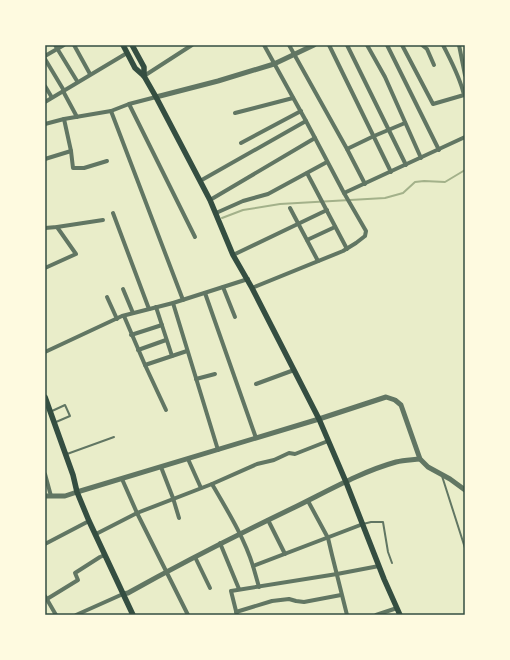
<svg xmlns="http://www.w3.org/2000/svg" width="510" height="660" font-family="'PT Serif',serif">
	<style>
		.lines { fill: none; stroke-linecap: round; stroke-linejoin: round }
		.stream { stroke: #a3b18a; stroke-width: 2 }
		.service { stroke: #617663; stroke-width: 2 }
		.minor { stroke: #617663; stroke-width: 4 }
		.tertiary { stroke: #617663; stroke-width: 5 }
		.secondary { stroke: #344e41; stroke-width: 5.5 }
		.neatline { fill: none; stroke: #344e41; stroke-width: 1.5 }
	</style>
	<rect width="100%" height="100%" fill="#e9edc9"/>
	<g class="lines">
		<!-- stream -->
		<polyline class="stream" points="222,218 243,210 280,204 385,198 403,193 415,182 424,181 445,182 465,170"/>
		<!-- service -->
		<g class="service">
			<polyline points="52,411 65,405 70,416 56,422"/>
			<polyline points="67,454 114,437"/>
			<polyline points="442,476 465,548"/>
			<polyline points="363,524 371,522 383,522 388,552 392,563"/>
		</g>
		<!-- minor -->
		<g class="minor">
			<polyline points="55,45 77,81"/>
			<polyline points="74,45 90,74"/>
			<polyline points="289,45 347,149 365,184"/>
			<polyline points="329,45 391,172"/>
			<polyline points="347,45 406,165"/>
			<polyline points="367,45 385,77 421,158"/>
			<polyline points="387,45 439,150"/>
			<path d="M 402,45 L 433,104 L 464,95 C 460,77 451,61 443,45"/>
			<polyline points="422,45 427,49 434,65"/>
			<polyline points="459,45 465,75"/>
			<polyline points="45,56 64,45"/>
			<polyline points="45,59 63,89"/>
			<polyline points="144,76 192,45"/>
			<polyline points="45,86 51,96"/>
			<polyline points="63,91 77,117"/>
			<polyline points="45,102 127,53"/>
			<polyline points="129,104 195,237"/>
			<polyline points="111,111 183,300"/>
			<polyline points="235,113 293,98"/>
			<polyline points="64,119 71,151 73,168 84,168 107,161"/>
			<polyline points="45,124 64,119 111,111 129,104 156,97"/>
			<polyline points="241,143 301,111"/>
			<polyline points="347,149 374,136 405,123"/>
			<polyline points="45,159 71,151"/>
			<polyline points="307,173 347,249"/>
			<polyline points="200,181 306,121"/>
			<polyline points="344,193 465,137"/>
			<polyline points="210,200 315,138"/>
			<polyline points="290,208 318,261"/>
			<polyline points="113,213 149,309"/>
			<polyline points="216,213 243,201 268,194 327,162"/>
			<polyline points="45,228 57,227 103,220"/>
			<polyline points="307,240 335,227"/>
			<polyline points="233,255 327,210"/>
			<polyline points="45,268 76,254 57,227"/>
			<polyline points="223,287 235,317"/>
			<polyline points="252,288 343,251 356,243 365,236 366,231 344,193 306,121 264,45"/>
			<polyline points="123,289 133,313"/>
			<polyline points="205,293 256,438"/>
			<polyline points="107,297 117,319"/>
			<polyline points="173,303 218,450"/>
			<polyline points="156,307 172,356"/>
			<polyline points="124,316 145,365 166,410"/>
			<polyline points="131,335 162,325"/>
			<polyline points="138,350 166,340"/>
			<polyline points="45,352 122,316 173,303 248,279"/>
			<polyline points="145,365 187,351"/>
			<polyline points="196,379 215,374"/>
			<polyline points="256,384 294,370"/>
			<polyline points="188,459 201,488"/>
			<polyline points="161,467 173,498 179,518"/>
			<polyline points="45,474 51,496"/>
			<polyline points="122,479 137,513 188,615"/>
			<path d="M 212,484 C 227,510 244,537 253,566 L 363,524"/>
			<polyline points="308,501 328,538 332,555 347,615"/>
			<polyline points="268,520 285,554"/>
			<polyline points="96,534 137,513 212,484 257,464 274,460 289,453 295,454 328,441"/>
			<polyline points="220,543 239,589"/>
			<polyline points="45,544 89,521"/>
			<polyline points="195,557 210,588"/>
			<polyline points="253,566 259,587"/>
			<polyline points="45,596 56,615"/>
			<polyline points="47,599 78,580 75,573 100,557 105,555"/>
			<polyline points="236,612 272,601 289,599 296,601 304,602 341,595"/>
			<polyline points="76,615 123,594"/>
			<polyline points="237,615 231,591 337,574 379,566"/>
			<polyline points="376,615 397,608"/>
		</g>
		<!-- tertiary -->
		<g class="tertiary">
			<polyline points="156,97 218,81 274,64 314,45"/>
			<polyline points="45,496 65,496 77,492 319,419 386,397 395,400 401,405 420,459 428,467 450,479 465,490"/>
			<path d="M 123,594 L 128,593 C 182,563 237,535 293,508 C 326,492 360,472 396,462 C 404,460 412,460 420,459"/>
		</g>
		<!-- secondary -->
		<g class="secondary">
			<polyline points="123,45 135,68 144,76 156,97 210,200 233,255 252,288 319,419 346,482 384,579 400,615"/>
			<polyline points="132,45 144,67 144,76"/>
			<polyline points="45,397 73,475 77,492 89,521 133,615"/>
		</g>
	</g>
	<!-- border -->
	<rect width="510" height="660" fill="none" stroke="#fefae0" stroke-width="92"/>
	<rect x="46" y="46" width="418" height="568" class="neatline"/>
</svg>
